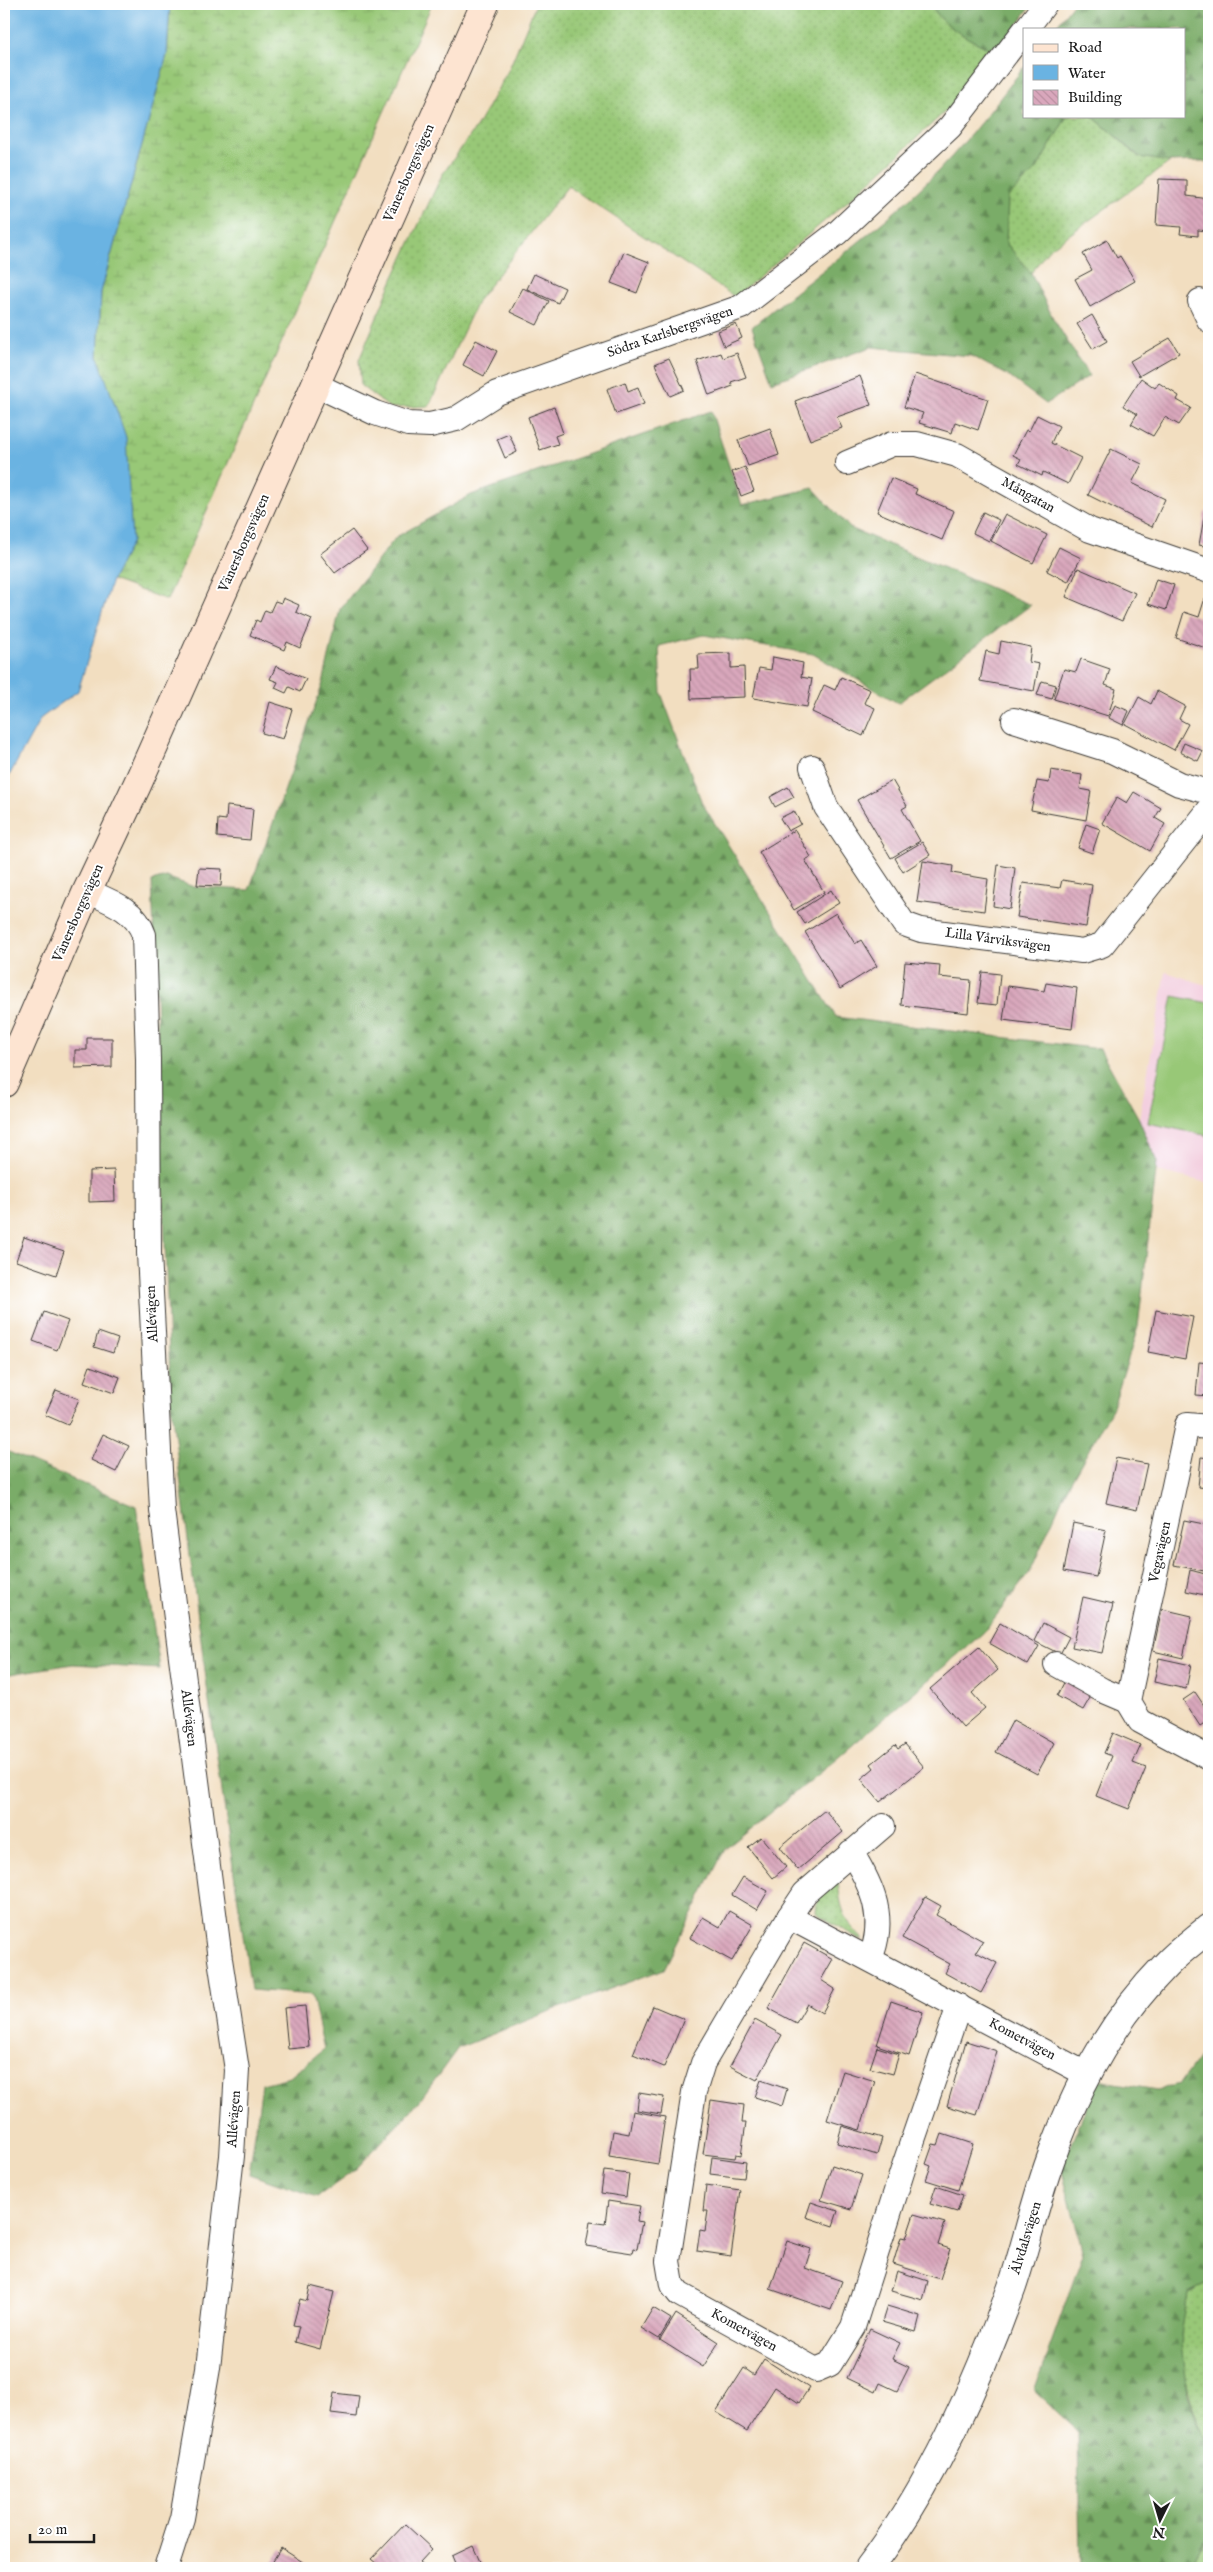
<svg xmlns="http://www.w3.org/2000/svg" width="1213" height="2572" font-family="'IM FELL English',serif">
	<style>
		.built { fill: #f3cfdf }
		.grass { fill: url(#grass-dots); stroke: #5a724a }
		.forest { fill: url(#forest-firs); stroke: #4b6442 }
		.wetland { fill: url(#wetland-marsh); stroke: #5a724a }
		.pitch { fill: #98c877; stroke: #5a724a }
		.water { fill: #6ab3e2; stroke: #43687f }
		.building { fill: url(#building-back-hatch) }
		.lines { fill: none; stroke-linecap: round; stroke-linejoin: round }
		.minor-casing { stroke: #3c3935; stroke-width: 26 }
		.tertiary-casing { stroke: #3c3935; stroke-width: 30 }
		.secondary-casing { stroke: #3c3935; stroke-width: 30 }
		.minor { stroke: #fff; stroke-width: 24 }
		.tertiary { stroke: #fff; stroke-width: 28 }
		.secondary { stroke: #fde4d1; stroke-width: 28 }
		.labels { text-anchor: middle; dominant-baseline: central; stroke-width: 4; stroke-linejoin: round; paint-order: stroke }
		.street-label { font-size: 14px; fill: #1c1c1c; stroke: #fff }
	</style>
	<defs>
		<pattern id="grass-dots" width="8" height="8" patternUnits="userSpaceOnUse" patternTransform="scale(1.25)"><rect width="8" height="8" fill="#98c877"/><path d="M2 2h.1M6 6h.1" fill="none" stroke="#82ab66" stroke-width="1.8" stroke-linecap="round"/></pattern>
		<pattern id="forest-firs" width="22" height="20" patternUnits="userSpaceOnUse" patternTransform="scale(1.25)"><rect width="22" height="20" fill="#7aac68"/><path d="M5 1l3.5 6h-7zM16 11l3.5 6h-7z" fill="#638b55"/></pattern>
		<pattern id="wetland-marsh" width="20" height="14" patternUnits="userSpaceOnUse" patternTransform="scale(1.25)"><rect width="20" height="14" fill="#98c877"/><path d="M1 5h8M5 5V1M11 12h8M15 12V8" fill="none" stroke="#82ab66"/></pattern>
		<pattern id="building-back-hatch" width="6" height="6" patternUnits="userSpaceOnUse" patternTransform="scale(1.25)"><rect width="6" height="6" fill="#d9a7bc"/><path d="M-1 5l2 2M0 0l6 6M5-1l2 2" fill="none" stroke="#ba8fa1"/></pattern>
	</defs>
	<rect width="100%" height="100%" fill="#fff"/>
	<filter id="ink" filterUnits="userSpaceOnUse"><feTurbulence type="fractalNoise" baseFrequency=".02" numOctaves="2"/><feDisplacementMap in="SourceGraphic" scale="10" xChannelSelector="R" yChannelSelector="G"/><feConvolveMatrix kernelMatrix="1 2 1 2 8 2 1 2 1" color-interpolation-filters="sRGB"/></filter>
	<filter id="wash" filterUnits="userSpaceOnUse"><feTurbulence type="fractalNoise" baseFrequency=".0096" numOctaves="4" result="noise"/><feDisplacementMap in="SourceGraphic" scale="20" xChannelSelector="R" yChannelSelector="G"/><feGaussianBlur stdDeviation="1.12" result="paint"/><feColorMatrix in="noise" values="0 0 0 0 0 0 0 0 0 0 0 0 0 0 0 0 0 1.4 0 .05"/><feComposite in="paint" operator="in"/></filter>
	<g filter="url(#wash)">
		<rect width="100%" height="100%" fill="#f2dec0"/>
		<!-- built -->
		<polygon class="built" points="1166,972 1209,986 1209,1183 1157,1171 1157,1162 1139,1119"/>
		<!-- grass -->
		<g class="grass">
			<path d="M 536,4 L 931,4 C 943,29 974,41 998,53 L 948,109 L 855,195 L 735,297 L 568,186 L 478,300 L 429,406 L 390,408 L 361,386 L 359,360 L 393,279 L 442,175 L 477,126 L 509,69 Z"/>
			<polygon points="1067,116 1092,116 1139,157 1170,162 1048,250 1031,273 1006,243 1008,197 1036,170"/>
			<path d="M 838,1876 C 839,1903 843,1921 863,1939 L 859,1939 L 816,1913 L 817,1898 Z"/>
			<path d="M 1209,2283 L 1209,2447 C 1192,2411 1182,2375 1181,2335 C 1181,2321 1186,2306 1188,2293 Z"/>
			<polygon points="1209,2531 1209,2568 1189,2568"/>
		</g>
		<!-- forest -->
		<g class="forest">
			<path d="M 931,4 L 1032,4 L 998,53 C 974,41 943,29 931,4 Z"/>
			<polygon points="1073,4 1209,4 1209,163 1203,161 1170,162 1140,157 1092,116 1184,116 1184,29 1054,29"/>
			<path d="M 1024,67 L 1024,116 L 1067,116 L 1036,170 L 1008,197 L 1006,243 L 1031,273 L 1053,318 L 1089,376 L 1046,404 L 1007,375 L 971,356 L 871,347 L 772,382 L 752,327 C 813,276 884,227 939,170 C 970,138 997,102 1024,67 Z"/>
			<polygon points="711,411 742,505 813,488 850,528 1031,605 898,703 813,654 704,635 659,646 661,693 702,803 836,1017 1100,1049 1139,1119 1157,1162 1138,1327 1113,1407 1065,1492 1030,1572 983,1633 834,1761 725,1849 664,1969 548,2012 458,2048 418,2103 355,2170 317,2197 249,2174 262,2084 290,2077 324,2049 312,1995 251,1990 209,1702 171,1408 152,881 166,877 194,887 249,890 323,683 340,609 396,537 471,495"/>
			<polygon points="4,1450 136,1506 160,1669 73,1664 4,1675"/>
			<polygon points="1209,2043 1209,2283 1188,2293 1181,2334 1188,2394 1197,2421 1209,2447 1209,2531 1189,2568 1080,2568 1078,2431 1034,2391 1083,2254 1061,2167 1098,2080 1157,2090 1179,2084"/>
		</g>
		<!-- wetland -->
		<polygon class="wetland" points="170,4 432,4 167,600 112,580 132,541 98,357 101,292 167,55"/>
		<!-- pitch -->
		<polygon class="pitch" points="1173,996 1209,1003 1209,1136 1148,1123"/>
		<!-- water -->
		<polygon class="water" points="4,4 170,4 167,55 101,292 98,357 126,437 132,541 112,580 78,691 41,718 4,785"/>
		<g id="blocks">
			<!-- building -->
			<g class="building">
				<polygon points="1159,179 1187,180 1187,196 1209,199 1209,231 1198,230 1198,236 1180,234 1181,227 1156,225"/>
				<polygon points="1107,240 1117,258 1120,256 1135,281 1090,307 1075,279 1092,270 1083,254"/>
				<polygon points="624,252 649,262 637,293 611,283"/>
				<polygon points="534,274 565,288 558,303 527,289"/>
				<polygon points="523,288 549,301 537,325 510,312"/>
				<polygon points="1092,315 1107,341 1093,349 1077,324"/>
				<polygon points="736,324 742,338 724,346 718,331"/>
				<polygon points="1170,338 1179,353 1139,376 1130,361"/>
				<polygon points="476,340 497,351 484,376 463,365"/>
				<polygon points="721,353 723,358 737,353 746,377 731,382 733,386 709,395 697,361"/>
				<polygon points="669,358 684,390 670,396 655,364"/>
				<polygon points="915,374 988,399 978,430 955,422 952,433 919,423 923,413 904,407"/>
				<polygon points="860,376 871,405 837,417 842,428 810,440 795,401"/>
				<polygon points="1141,378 1155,388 1159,383 1179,396 1177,400 1191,408 1179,425 1165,417 1153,436 1131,424 1137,414 1123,406"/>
				<polygon points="625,382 628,391 638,387 644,404 616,414 607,389"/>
				<polygon points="554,407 563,433 555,436 558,444 540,450 528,417"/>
				<polygon points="1037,415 1059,426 1051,443 1081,458 1068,484 1043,472 1042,476 1018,464 1021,459 1013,455 1026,430 1029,431"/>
				<polygon points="770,428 779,455 748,466 738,440"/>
				<polygon points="509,434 517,452 505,458 497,439"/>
				<polygon points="1111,449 1142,464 1132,483 1165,499 1152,527 1088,495"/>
				<polygon points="745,467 754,491 741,496 732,472"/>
				<polygon points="891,478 917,489 915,494 954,511 942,540 877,512"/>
				<polygon points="983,512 999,520 989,541 973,533"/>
				<polygon points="1205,512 1209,513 1209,547 1199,545"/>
				<polygon points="1005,514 1047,535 1033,563 991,541"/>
				<polygon points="352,530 367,550 335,573 320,554"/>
				<polygon points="1059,547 1081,558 1068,582 1047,571"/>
				<polygon points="1078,568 1135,593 1122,621 1066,597"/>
				<polygon points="1156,579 1174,585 1166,610 1148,604"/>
				<polygon points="283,598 299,605 296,612 312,619 300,648 287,642 284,650 250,635 256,620 260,622 265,610 270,612 275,601 281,603"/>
				<polygon points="1205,598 1209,600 1209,649 1176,638 1184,612 1199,617"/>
				<polygon points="1001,641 1031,647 1029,662 1039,664 1034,691 980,681 986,651 999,654"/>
				<polygon points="731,653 731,668 744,667 745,697 691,699 690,669 699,669 698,654"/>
				<polygon points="773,657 803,663 801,677 812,679 807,707 753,698 759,668 771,670"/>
				<polygon points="1081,659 1110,669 1105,685 1116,689 1108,716 1054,699 1064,669 1076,672"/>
				<polygon points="276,666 306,679 300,692 289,687 286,693 275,688 278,682 270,679"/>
				<polygon points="841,677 870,690 864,703 875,708 863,736 812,712 824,685 835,690"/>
				<polygon points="1042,681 1056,685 1052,699 1037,695"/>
				<polygon points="1157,691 1185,706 1179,719 1188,724 1174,750 1125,724 1139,697 1151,704"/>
				<polygon points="270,702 292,709 283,739 262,733"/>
				<polygon points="1115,705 1129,711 1123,725 1109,718"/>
				<polygon points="1184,743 1203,751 1198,761 1180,752"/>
				<polygon points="1051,770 1082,775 1080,789 1091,791 1086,820 1031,810 1037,781 1049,783"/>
				<polygon points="892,780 907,806 902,809 920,841 891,858 857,800"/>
				<polygon points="788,787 794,797 775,807 770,797"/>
				<polygon points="1134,792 1161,808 1155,818 1165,824 1150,851 1102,823 1117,797 1127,803"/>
				<polygon points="227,806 253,809 250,840 217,837 218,819 226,820"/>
				<polygon points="794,811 801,824 788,831 780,818"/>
				<polygon points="1086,824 1100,829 1092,853 1078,848"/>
				<polygon points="795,830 811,857 805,860 824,892 794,910 759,852"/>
				<polygon points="922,842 930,855 903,872 895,858"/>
				<polygon points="923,861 953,866 952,873 988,879 984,911 917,902"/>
				<polygon points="998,865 1015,868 1010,909 993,906"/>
				<polygon points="199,868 222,869 221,886 197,885"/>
				<polygon points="1062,880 1092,885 1086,927 1017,917 1023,883 1060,888"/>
				<polygon points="831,890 839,903 805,924 797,912"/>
				<polygon points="836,913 855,944 861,940 877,966 840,989 805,932"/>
				<polygon points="905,962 940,965 939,977 971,980 968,1013 901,1005"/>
				<polygon points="982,972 1000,974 997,1005 978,1003"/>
				<polygon points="1046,983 1077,988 1072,1029 1003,1020 1008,986 1044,991"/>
				<polygon points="87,1038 112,1038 112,1067 75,1068 75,1050 87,1050"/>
				<polygon points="114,1170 115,1201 89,1202 89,1171"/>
				<polygon points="24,1237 64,1251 56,1275 16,1261"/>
				<polygon points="1156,1310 1193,1317 1185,1359 1148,1352"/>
				<polygon points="44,1312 68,1321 57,1350 33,1341"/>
				<polygon points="98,1332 118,1339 113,1353 94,1347"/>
				<polygon points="1199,1362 1209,1363 1209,1396 1196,1395"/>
				<polygon points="90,1366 120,1377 114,1393 84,1382"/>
				<polygon points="56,1390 79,1399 68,1425 45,1415"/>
				<polygon points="103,1434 129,1446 116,1472 91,1460"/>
				<polygon points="1201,1457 1209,1458 1209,1488 1198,1487"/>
				<polygon points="1116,1458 1147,1464 1137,1510 1106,1503"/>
				<polygon points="1184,1520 1209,1525 1209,1572 1174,1565"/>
				<polygon points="1073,1523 1106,1530 1096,1577 1064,1571"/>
				<polygon points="1190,1570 1209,1575 1209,1596 1186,1591"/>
				<polygon points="1083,1597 1113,1604 1102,1653 1072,1647"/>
				<polygon points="1162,1609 1192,1616 1183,1658 1153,1651"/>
				<polygon points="1000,1623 1039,1646 1028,1665 989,1643"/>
				<polygon points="1043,1623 1069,1637 1060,1654 1034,1641"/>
				<polygon points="979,1647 998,1670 972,1693 985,1708 963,1727 930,1689"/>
				<polygon points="1159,1658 1191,1665 1186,1689 1154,1682"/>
				<polygon points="1067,1677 1094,1691 1083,1710 1057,1696"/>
				<polygon points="1195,1692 1209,1713 1209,1720 1200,1726 1183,1700"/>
				<polygon points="1013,1720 1054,1743 1037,1774 996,1752"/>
				<polygon points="1113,1733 1141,1745 1133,1763 1146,1768 1129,1809 1096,1796 1112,1756 1104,1753"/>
				<polygon points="905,1744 924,1767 880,1802 861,1779 874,1768 871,1764 895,1745 898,1749"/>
				<polygon points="825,1810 843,1832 798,1870 780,1847"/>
				<polygon points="761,1837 786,1867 773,1878 748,1847"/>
				<polygon points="743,1877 768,1891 757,1910 732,1895"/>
				<polygon points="925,1897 941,1906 936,1915 983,1941 976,1952 997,1963 981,1993 945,1973 950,1964 902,1938"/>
				<polygon points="729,1911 753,1925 732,1961 690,1938 703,1917 720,1927"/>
				<polygon points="804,1943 833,1959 821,1980 835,1989 822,2013 807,2004 796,2023 768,2008"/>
				<polygon points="891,2001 923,2012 909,2056 877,2045"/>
				<polygon points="305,2006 309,2047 288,2049 284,2008"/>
				<polygon points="653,2006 684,2019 664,2067 633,2054"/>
				<polygon points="755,2020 782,2035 757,2080 730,2066"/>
				<polygon points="966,2041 997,2051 977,2115 947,2106"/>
				<polygon points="877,2047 899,2054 893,2074 870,2068"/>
				<polygon points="843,2071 875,2081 860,2130 827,2120"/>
				<polygon points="761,2080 787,2089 782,2106 755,2097"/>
				<polygon points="639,2093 664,2097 661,2114 637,2110"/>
				<polygon points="711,2100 744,2105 742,2123 746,2123 741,2155 736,2154 735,2158 703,2154"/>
				<polygon points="633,2111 665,2117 658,2164 609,2156 613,2131 629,2134"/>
				<polygon points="842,2126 882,2138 877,2155 837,2143"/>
				<polygon points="942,2134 973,2144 958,2190 926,2180 931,2166 926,2164 933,2144 938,2145"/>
				<polygon points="712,2157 746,2162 744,2178 710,2174"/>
				<polygon points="832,2165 862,2175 851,2209 821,2200"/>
				<polygon points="604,2171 629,2174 626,2197 601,2193"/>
				<polygon points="706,2185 740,2190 731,2256 697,2251 700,2230 705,2231 708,2211 703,2211"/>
				<polygon points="936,2186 963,2195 957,2212 930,2204"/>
				<polygon points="608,2201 640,2206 637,2221 642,2222 637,2249 633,2248 632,2253 586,2246 590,2222 605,2224"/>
				<polygon points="811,2202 838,2211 833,2226 806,2217"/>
				<polygon points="914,2214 945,2223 938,2245 950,2249 940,2279 893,2264 901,2237 906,2238"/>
				<polygon points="787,2241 811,2249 805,2268 842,2281 831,2310 770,2289"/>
				<polygon points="897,2271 928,2281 923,2300 891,2291"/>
				<polygon points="310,2286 334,2292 320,2349 295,2342 299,2326 293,2325 300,2299 307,2301"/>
				<polygon points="887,2306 920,2316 916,2332 882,2322"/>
				<polygon points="653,2308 671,2319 659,2339 641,2328"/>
				<polygon points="676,2314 719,2342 703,2367 660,2340"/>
				<polygon points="870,2329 900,2343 892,2359 909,2367 897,2391 880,2383 876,2392 847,2378"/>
				<polygon points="764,2359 809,2388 799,2403 775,2387 747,2431 716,2412 744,2368 754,2375"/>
				<polygon points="334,2393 359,2396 356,2417 331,2414"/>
				<polygon points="405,2524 432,2549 420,2562 427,2568 383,2568 372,2559"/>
				<polygon points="473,2546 482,2566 457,2568 452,2556"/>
				<polygon points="281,2548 312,2568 268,2568"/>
			</g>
		</g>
	</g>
	<g filter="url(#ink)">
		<use href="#blocks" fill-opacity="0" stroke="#3c3935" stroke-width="1"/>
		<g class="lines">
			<!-- minor casing -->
			<g class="minor-casing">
				<g id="minor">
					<polyline points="1026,29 1045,4"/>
					<polyline points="1200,301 1209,320"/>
					<polyline points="314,384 375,413 408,424 430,425 456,419 497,393 741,307 837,233 950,127 1024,31"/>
					<polyline points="847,463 892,444 917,444 957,455 1090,530 1209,571"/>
					<polyline points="1014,720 1112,751 1179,784 1209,792"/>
					<polyline points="812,767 826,807 904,924 921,930 1082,951 1102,945 1209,810"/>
					<path d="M 87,891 C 110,901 136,910 144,935 L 148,1059 L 149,1253 L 162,1510 L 220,1959 L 237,2070 L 232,2156 L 208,2368 L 182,2518 L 166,2568"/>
					<polyline points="1209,1427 1187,1425 1128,1701 1140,1721 1209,1758"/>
					<polyline points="1056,1664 1102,1690 1128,1701"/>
					<polyline points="883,1826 805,1893 789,1917 703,2063 694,2092 668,2261 672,2285 679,2294 816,2370 830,2364 853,2327 905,2163 959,2006"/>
					<path d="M 851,1852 C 873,1887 887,1919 870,1959"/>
					<polyline points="789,1917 1086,2074"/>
				</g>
			</g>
			<!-- tertiary casing -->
			<g class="tertiary-casing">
				<path id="tertiary" d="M 869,2568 C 930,2488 978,2382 1012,2287 C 1026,2246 1035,2202 1050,2161 C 1075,2089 1112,2020 1166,1965 C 1179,1951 1195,1940 1209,1928"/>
			</g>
			<!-- secondary casing -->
			<g class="secondary-casing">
				<polyline id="secondary" points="4,1083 87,891 137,785 485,4"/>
			</g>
			<!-- minor -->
			<use href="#minor" class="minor"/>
			<!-- tertiary -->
			<use href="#tertiary" class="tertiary"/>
			<!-- secondary -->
			<use href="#secondary" class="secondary"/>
		</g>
	</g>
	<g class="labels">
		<!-- street labels -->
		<g class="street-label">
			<text transform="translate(409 173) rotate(-66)">Vänersborgsvägen</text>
			<text transform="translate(670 332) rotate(-19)">Södra Karlsbergsvägen</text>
			<text transform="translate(1028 495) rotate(29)">Mångatan</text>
			<text transform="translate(244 543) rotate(-66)">Vänersborgsvägen</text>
			<text transform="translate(78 913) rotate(-66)">Vänersborgsvägen</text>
			<text transform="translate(998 940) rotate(8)">Lilla Vårviksvägen</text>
			<text transform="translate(152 1314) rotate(-93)">Allévägen</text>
			<text transform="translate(1160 1552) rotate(-78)">Vegavägen</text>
			<text transform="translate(189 1718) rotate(83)">Allévägen</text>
			<text transform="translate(1022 2039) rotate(28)">Kometvägen</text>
			<text transform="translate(234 2119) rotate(-86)">Allévägen</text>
			<text transform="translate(1026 2238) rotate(-73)">Älvdalsvägen</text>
			<text transform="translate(744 2330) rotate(29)">Kometvägen</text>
		</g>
	</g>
	<!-- margin -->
	<rect width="1213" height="2572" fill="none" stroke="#fff" stroke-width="20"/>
	<!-- legend -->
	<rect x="1023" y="28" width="162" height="90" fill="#ffffff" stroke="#a4a4a4"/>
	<rect x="1033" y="44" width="25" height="8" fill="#fde4d1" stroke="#a4a4a4"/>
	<text x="1068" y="52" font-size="15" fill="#1c1c1c">Road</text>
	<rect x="1033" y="65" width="25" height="15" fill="#6ab3e2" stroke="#a4a4a4"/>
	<text x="1068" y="78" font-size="15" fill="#1c1c1c">Water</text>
	<rect x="1033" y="90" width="25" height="15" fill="url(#building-back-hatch)" stroke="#a4a4a4"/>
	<text x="1068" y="102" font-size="15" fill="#1c1c1c">Building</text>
	<!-- north arrow -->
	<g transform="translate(1160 2520) rotate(185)" stroke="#ffffff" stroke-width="4" paint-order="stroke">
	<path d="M0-4L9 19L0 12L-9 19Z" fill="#1c1c1c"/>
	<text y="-8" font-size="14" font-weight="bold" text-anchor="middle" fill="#1c1c1c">N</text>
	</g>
	<!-- scale -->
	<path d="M30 2534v8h64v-8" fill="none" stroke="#1c1c1c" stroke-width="2.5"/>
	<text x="38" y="2534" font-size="15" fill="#1c1c1c" stroke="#ffffff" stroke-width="4" paint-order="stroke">20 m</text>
</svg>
